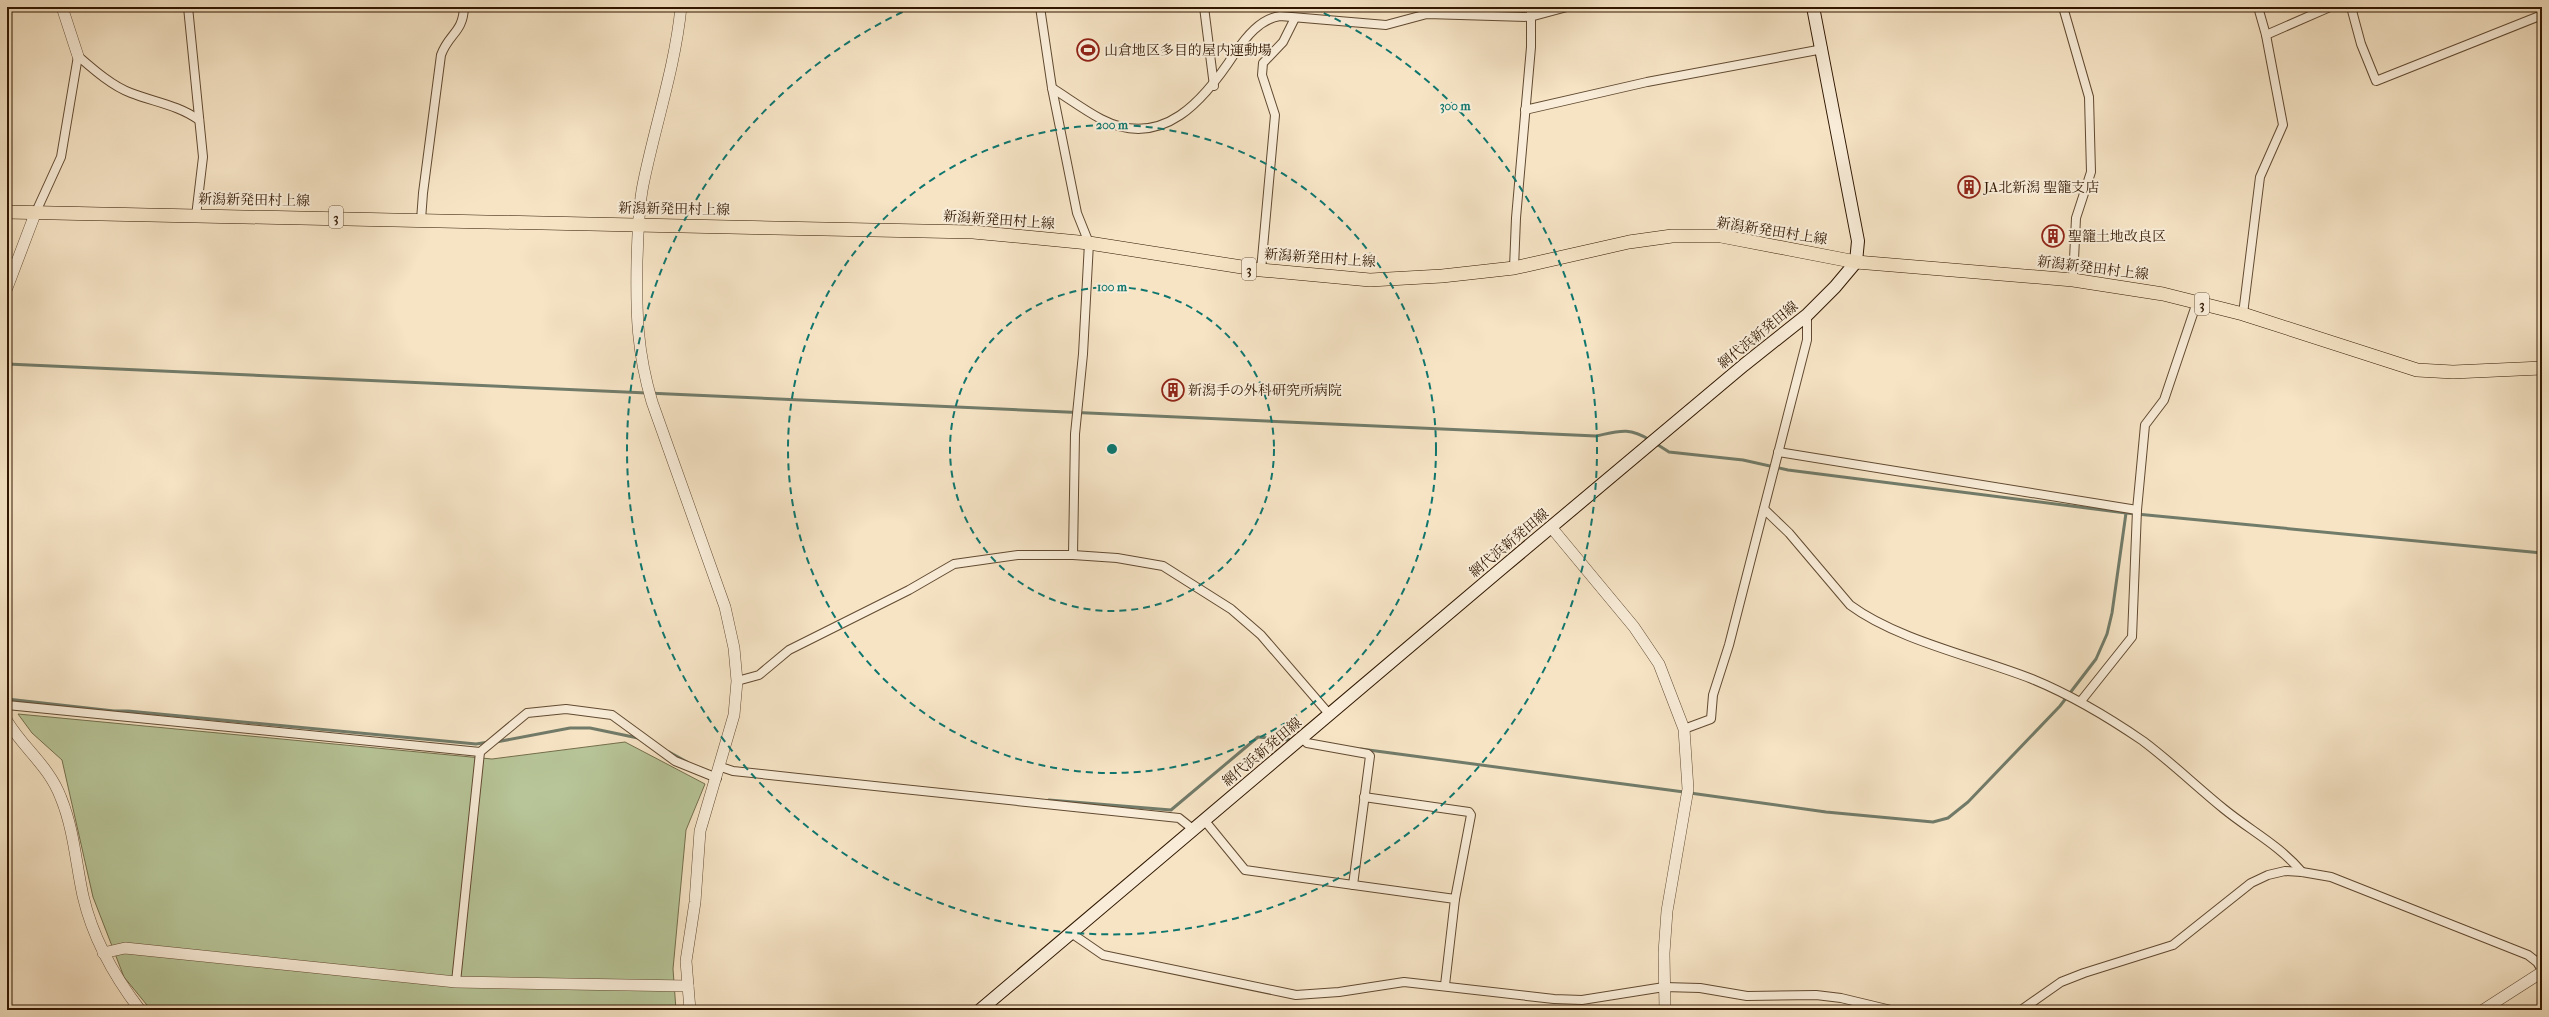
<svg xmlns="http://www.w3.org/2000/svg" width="2549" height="1017" font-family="'IM FELL French Canon','Noto Serif JP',serif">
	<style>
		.green { fill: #b7c598; stroke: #746e4c }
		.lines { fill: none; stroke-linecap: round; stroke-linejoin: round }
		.stream { stroke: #717b69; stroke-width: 3 }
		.minor-casing { stroke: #624a31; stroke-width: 10 }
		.tertiary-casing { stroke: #624a31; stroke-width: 12 }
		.secondary-casing { stroke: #301600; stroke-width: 14 }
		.primary-casing { stroke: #301600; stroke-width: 14 }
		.minor { stroke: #f9edd9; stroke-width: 8 }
		.tertiary { stroke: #f9edd9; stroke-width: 11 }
		.secondary { stroke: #f9edd9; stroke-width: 12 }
		.primary { stroke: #f6e4c5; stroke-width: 13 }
		.ring { fill: none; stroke: #0f766e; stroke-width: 2; stroke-dasharray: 7 5 }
		.labels { text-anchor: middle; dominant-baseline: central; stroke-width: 4; stroke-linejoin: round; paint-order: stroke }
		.shield { fill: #f9edd9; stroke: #6c5641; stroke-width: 1 }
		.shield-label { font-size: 13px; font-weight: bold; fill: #301600 }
		.poi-label { font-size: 14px; fill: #301600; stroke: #f9edd9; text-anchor: start }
		.street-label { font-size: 14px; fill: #301600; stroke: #f9edd9 }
		.centre { fill: #0f766e; stroke: #f9edd9; stroke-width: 2 }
		.ring-label { font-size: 12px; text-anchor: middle; font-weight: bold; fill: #0f766e; stroke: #f9edd9; stroke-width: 4; stroke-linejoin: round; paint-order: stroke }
	</style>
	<rect width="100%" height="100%" fill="#f6e4c5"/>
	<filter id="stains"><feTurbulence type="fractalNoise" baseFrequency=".005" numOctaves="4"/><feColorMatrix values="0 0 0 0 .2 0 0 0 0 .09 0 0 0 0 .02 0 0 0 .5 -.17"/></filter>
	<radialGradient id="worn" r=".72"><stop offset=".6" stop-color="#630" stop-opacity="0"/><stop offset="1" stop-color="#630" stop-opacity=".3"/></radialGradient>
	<!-- green -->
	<polygon class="green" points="18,714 492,759 625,742 705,784 686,830 673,969 676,1010 151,1010 124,977 93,897 62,760 32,733"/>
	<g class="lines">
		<!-- stream -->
		<g class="stream">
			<path d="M 7,364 L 1596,436 C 1620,431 1628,427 1650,440"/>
			<polyline points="1655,443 1669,452 1743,460 1788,470 2126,513 2542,553"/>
			<polyline points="7,699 114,711 128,711 476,744 489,742"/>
			<polyline points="496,742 570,728 590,728 638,738"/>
			<polyline points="1361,749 1684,792"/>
			<polyline points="669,752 687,762"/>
			<polyline points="1690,793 1826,812 1933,822 1948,818 1968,802 2060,706 2096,659 2107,634 2112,613 2126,513"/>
			<polyline points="1049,800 1171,810 1258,737 1294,740"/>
		</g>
		<!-- minor casing -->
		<g class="minor-casing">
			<g id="minor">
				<polyline points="188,7 203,157 196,216"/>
				<polyline points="1040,7 1052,88 1077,213 1089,243 1083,354 1075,434 1073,555"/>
				<polyline points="1204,7 1214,86"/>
				<polyline points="2063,7 2089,97 2091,172 2076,218 2073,280"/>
				<polyline points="2351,7 2361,44 2376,81 2542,15"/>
				<polyline points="2266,35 2330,7"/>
				<path d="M 78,56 C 93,69 112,86 131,93 C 154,102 178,105 199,120"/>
				<path d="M 1052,88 C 1068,98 1084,110 1101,119 C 1163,151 1205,99 1235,53 C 1246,37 1260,19 1280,16 L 1386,25 L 1427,14 L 1530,17 L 1567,7"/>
				<polyline points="1525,110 1647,82 1823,49"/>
				<polyline points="35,214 61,157 78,56"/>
				<path d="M 421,220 L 423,193 L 441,55 C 449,33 463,33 464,7"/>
				<polyline points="1514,268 1516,218 1531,47 1531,7"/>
				<polyline points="1261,270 1275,115 1262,75 1263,63 1283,42 1295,18"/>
				<polyline points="2243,314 2260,177 2283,125 2266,35 2258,7"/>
				<polyline points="1778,452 2137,510"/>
				<path d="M 1764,509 L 1789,533 L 1850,605 C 1897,640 1976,657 2032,679 C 2071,695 2108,717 2143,741 C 2171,762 2197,787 2224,809 C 2251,831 2279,845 2302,872"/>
				<polyline points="737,681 759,675 789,650 909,590 954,564 1018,555 1073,555 1117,558 1163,566 1231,609 1261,635 1330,715"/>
				<polyline points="2081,701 2132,637 2137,510 2145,425 2164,400 2197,302"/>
				<polyline points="7,705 480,752"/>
				<polyline points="1684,729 1711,719 1713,695 1729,645 1807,340 1807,315"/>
				<polyline points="1302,738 1307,743 1368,754 1370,756 1353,885"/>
				<polyline points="721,767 733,771 798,778 1179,818 1194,830"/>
				<polyline points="1364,797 1469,812 1471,815 1455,899"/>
				<polyline points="1205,821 1245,870 1455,899 1445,985"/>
				<polyline points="1071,933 1103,955 1296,995 1339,992 1404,982 1554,999 1582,1000 1664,987 1700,988 1747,996 1816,995 1841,998 1891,1010"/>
				<polyline points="456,982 480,752 527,713 566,709 612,715 675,761 717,778"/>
				<polyline points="2021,1010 2061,982 2084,973 2173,945 2251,883 2268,875 2285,871 2302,872 2331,877 2528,955 2537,962 2542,970"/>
			</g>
		</g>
		<!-- tertiary casing -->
		<g class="tertiary-casing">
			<g id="tertiary">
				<polyline points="62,7 78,56"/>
				<path d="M 681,7 C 675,68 655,125 643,185 C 638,210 638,236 637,261 C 636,313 637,352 652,402 L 725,607 L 734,648 L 737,681 L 734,715 L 700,831 L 695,902 L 686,961 L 690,1010"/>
				<polyline points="7,288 35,214"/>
				<polyline points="1551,527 1634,627 1659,664 1684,729 1688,789 1667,911 1664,953 1665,1010"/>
				<path d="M 7,721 C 24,749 49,766 61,798 C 74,830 76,864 83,896 C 93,939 114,976 140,1010"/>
				<polyline points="103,953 125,948 456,982 688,986"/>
				<polyline points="2483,1010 2542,972"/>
			</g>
		</g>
		<!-- secondary casing -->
		<g class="secondary-casing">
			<polyline id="secondary" points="980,1010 1501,569 1744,365 1807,315 1835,287 1856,262 1858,241 1813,7"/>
		</g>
		<!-- primary casing -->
		<g class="primary-casing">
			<polyline id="primary" points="7,212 973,232 1089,243 1261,270 1370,280 1442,276 1514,268 1629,242 1672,236 1721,236 1856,262 2073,280 2163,294 2243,314 2417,370 2453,372 2542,368"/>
		</g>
		<!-- minor -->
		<use href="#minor" class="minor"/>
		<!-- tertiary -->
		<use href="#tertiary" class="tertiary"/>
		<!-- secondary -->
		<use href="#secondary" class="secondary"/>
		<!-- primary -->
		<use href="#primary" class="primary"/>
	</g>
	<!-- distance rings -->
	<g class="ring">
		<circle cx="1112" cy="449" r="162"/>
		<circle cx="1112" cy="449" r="324"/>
		<path d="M1313 8A485 485 0 1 1 911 8"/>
	</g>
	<!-- icons -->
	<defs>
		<g id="stadium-ring" transform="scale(1.15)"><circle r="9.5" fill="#f9edd9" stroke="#8f2418" stroke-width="1.5"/><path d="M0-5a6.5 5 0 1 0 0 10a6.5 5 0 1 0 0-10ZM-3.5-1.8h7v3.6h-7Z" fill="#8f2418"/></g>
		<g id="building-ring" transform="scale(1.15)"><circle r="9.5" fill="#f9edd9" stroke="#8f2418" stroke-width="1.5"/><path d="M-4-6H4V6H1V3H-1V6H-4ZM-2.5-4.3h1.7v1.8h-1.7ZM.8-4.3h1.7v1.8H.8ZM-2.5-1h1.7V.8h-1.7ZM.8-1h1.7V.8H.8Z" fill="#8f2418"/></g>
	</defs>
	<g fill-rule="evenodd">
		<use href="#stadium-ring" x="1088" y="50"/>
		<use href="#building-ring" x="1969" y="187"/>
		<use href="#building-ring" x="2053" y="236"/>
		<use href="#building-ring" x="1173" y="390"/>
	</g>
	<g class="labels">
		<!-- shield labels -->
		<g class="shield">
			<rect x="329" y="206" width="14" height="22" rx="3"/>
			<rect x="1242" y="258" width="14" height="22" rx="3"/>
			<rect x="2195" y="293" width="14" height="22" rx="3"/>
		</g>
		<g class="shield-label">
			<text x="336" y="217">3</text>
			<text x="1249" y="269">3</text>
			<text x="2202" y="304">3</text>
		</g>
		<!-- poi labels -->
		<g class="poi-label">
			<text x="1104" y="50">山倉地区多目的屋内運動場</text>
			<text x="1984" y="187">JA北新潟 聖籠支店</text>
			<text x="2068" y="236">聖籠土地改良区</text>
			<text x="1188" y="390">新潟手の外科研究所病院</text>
		</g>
		<!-- street labels -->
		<g class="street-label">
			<text transform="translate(254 200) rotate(1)">新潟新発田村上線</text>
			<text transform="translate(674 209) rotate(1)">新潟新発田村上線</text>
			<text transform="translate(999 220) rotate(4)">新潟新発田村上線</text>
			<text transform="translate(1772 231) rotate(9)">新潟新発田村上線</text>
			<text transform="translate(1320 258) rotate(4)">新潟新発田村上線</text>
			<text transform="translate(2093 268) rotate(7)">新潟新発田村上線</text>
			<text transform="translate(1758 335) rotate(-39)">網代浜新発田線</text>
			<text transform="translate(1509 543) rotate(-40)">網代浜新発田線</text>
			<text transform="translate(1262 752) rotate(-40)">網代浜新発田線</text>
		</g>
	</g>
	<circle cx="1112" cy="449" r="6" class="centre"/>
	<g class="ring-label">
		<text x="1455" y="110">300 m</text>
		<text x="1112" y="129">200 m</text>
		<text x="1112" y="291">100 m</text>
	</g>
	<!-- margin -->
	<rect width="2549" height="1017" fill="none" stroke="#f6e4c5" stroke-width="24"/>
	<rect x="8" y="8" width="2533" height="1001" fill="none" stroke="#301600" stroke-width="2"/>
	<rect x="12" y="12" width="2525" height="993" fill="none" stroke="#301600"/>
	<rect width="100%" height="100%" filter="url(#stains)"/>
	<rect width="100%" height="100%" fill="url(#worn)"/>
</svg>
